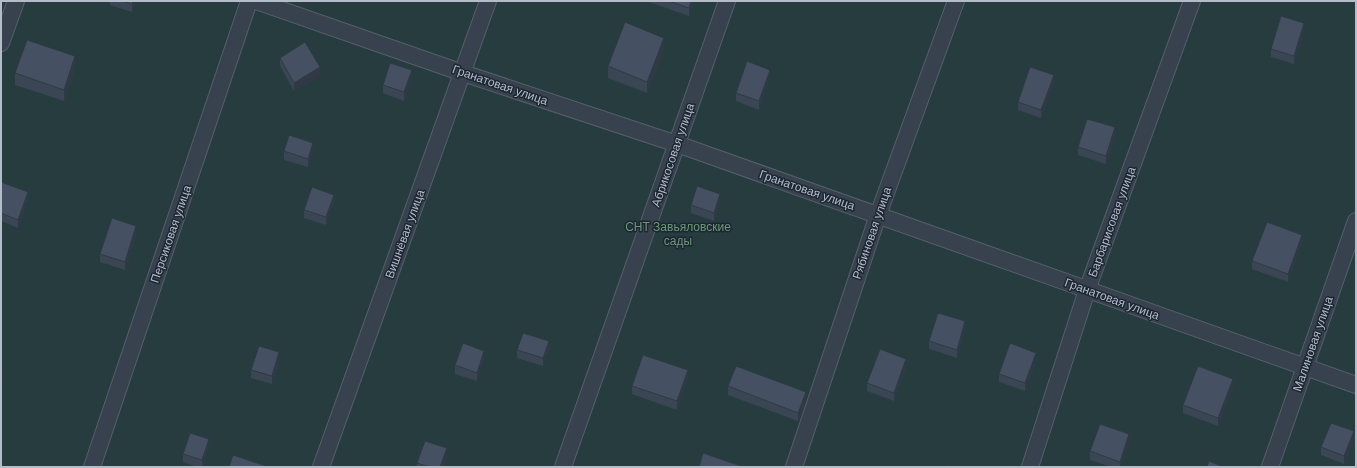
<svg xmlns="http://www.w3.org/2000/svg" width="1357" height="468" font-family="Helvetica,sans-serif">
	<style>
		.green { fill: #263c3f }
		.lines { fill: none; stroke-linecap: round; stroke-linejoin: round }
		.street-casing { stroke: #565f6c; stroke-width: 18 }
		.street { stroke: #38414e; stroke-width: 16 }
		.wall { fill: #3b4654 }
		.shaded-wall { fill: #303945 }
		.building { fill: #455162; stroke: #303945 }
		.labels { text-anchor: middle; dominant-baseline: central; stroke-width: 3; stroke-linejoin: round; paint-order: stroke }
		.street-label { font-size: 12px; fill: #b4bcc9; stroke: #1d2633 }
		.park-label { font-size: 12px; fill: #6b9a76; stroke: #1d2633 }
	</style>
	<rect width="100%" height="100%" fill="#242f3e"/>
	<!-- green -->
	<rect class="green" x="1" y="1" width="1355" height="466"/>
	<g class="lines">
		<!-- street casing -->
		<g class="street-casing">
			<g id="street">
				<polyline points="256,1 463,73 677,144 1356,385"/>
				<polyline points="1,43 16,1"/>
				<polyline points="92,467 249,1"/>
				<polyline points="321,467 488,1"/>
				<polyline points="563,467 727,1"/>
				<polyline points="794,467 878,215 956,1"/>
				<polyline points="1030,467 1087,290 1192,1"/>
				<polyline points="1270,467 1356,221"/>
			</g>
		</g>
		<!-- street -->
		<use href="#street" class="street"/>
	</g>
	<!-- wall -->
	<g class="wall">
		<polygon points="110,1 136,1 132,12 110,5"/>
		<polygon points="649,1 694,1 689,16 649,2"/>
		<polygon points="1304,31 1294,64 1271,57 1271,49"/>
		<polygon points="664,49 647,93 608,78 608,66"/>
		<polygon points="280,58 320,76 294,91 280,66"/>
		<polygon points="75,68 64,101 15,85 15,73"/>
		<polygon points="412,78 404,101 383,93 383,85"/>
		<polygon points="770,78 759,110 736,101 736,93"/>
		<polygon points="1054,84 1041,118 1018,110 1018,102"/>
		<polygon points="1115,136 1106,164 1078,155 1078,147"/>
		<polygon points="284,151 313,151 308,167 284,160"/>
		<polygon points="1,182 28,200 18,228 1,221"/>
		<polygon points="720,202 714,221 691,213 691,205"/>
		<polygon points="334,203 326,225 304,218 304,210"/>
		<polygon points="136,235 125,270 100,262 100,254"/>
		<polygon points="1302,243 1288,282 1252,269 1252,261"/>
		<polygon points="965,330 957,358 929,349 929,341"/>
		<polygon points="549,349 543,366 517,358 517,350"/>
		<polygon points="484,359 477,381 455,374 455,365"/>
		<polygon points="279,360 272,384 251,378 251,370"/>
		<polygon points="1036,361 1025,391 999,382 999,374"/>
		<polygon points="906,367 894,401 867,391 867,383"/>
		<polygon points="688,378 677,410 632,394 632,386"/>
		<polygon points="728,386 806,400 798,421 728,395"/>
		<polygon points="1233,387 1218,426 1183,413 1183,405"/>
		<polygon points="1354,440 1344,464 1321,455 1321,447"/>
		<polygon points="1129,442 1121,467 1112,467 1090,460 1090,451"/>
		<polygon points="209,448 202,467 197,467 183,462 183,454"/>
		<polygon points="447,457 443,467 417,467 417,463"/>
	</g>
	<!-- shaded-wall -->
	<g class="shaded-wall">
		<polygon points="133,1 136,1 132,12 132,4"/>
		<polygon points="691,1 694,1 689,16 689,8"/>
		<polygon points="1304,23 1304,31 1294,64 1294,56"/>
		<polygon points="664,38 664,49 647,93 647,82"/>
		<polygon points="75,56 75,68 64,101 64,90"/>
		<polygon points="320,67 320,76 294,91 294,83"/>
		<polygon points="412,70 412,78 404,101 404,92"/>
		<polygon points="770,70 770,78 759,110 759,101"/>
		<polygon points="1054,75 1054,84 1041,118 1041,110"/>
		<polygon points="1115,127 1115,136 1106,164 1106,156"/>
		<polygon points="313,143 313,151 308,167 308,159"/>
		<polygon points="28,192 28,200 18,228 18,220"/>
		<polygon points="720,194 720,202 714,221 714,213"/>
		<polygon points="334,195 334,203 326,225 326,217"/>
		<polygon points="136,226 136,235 125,270 125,262"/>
		<polygon points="1302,235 1302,243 1288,282 1288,274"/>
		<polygon points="965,321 965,330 957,358 957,350"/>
		<polygon points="549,341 549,349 543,366 543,358"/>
		<polygon points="484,351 484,359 477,381 477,373"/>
		<polygon points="279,352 279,360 272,384 272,376"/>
		<polygon points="1036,353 1036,361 1025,391 1025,383"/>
		<polygon points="906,359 906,367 894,401 894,393"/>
		<polygon points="3,370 3,378 1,383 1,375"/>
		<polygon points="688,370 688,378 677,410 677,401"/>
		<polygon points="1233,379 1233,387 1218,426 1218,418"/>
		<polygon points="806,392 806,400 798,421 798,413"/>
		<polygon points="1354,431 1354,440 1344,464 1344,456"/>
		<polygon points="1129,434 1129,442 1121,467 1120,467 1120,462"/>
		<polygon points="209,439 209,448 202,467 202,460"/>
		<polygon points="447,448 447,457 443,467 440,467"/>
	</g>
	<!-- building -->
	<g class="building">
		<polygon points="123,1 133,1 132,4"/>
		<polygon points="669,1 691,1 689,8"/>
		<polygon points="1281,16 1304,23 1294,56 1271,49"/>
		<polygon points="625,22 664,38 647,82 608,66"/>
		<polygon points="27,40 75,56 64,90 15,73"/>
		<polygon points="305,42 320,67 294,83 280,58"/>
		<polygon points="747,61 770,70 759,101 736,93"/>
		<polygon points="390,63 412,70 404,92 383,85"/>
		<polygon points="1030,67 1054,75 1041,110 1018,102"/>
		<polygon points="1087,119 1115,127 1106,156 1078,147"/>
		<polygon points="289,135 313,143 308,159 284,151"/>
		<polygon points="1,182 28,192 18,220 1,213"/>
		<polygon points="697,186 720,194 714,213 691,205"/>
		<polygon points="312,187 334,195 326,217 304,210"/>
		<polygon points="112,218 136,226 125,262 100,254"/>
		<polygon points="1267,222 1302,235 1288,274 1252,261"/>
		<polygon points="938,313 965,321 957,350 929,341"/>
		<polygon points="523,333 549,341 543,358 517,350"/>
		<polygon points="463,343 484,351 477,373 455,365"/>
		<polygon points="1010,343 1036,353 1025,383 999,374"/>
		<polygon points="259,346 279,352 272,376 251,370"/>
		<polygon points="880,349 906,359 894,393 867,383"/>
		<polygon points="643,355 688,370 677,401 632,386"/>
		<polygon points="736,366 806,392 798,413 728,386"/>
		<polygon points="1198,366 1233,379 1218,418 1183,405"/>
		<polygon points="1331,423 1354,431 1344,456 1321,447"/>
		<polygon points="1100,424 1129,434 1120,462 1090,451"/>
		<polygon points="190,433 209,439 202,460 183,454"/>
		<polygon points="425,441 447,448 440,467 429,467 417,463"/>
		<polygon points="703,453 744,467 699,467"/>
		<polygon points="233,455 266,466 266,467 229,467"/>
		<polygon points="1209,461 1224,467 1207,467"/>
		<polygon points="948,465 953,467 947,467"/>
	</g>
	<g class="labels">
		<!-- street labels -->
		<g class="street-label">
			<text transform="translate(500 85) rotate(19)">Гранатовая улица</text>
			<text transform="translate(673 155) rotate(-71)">Абрикосовая улица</text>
			<text transform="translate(807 190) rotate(19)">Гранатовая улица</text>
			<text transform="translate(1112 222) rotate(-70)">Барбарисовая улица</text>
			<text transform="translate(872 233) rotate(-71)">Рябиновая улица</text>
			<text transform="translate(171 234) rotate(-71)">Персиковая улица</text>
			<text transform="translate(405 234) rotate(-70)">Вишнёвая улица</text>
			<text transform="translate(1112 299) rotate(20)">Гранатовая улица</text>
			<text transform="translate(1313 344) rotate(-71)">Малиновая улица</text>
		</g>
		<!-- park labels -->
		<g class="park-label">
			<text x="678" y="227">СНТ Завьяловские<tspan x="678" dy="14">сады</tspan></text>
		</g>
	</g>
	<!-- border -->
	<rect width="1357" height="468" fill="none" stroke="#b4bcc9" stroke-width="4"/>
</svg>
